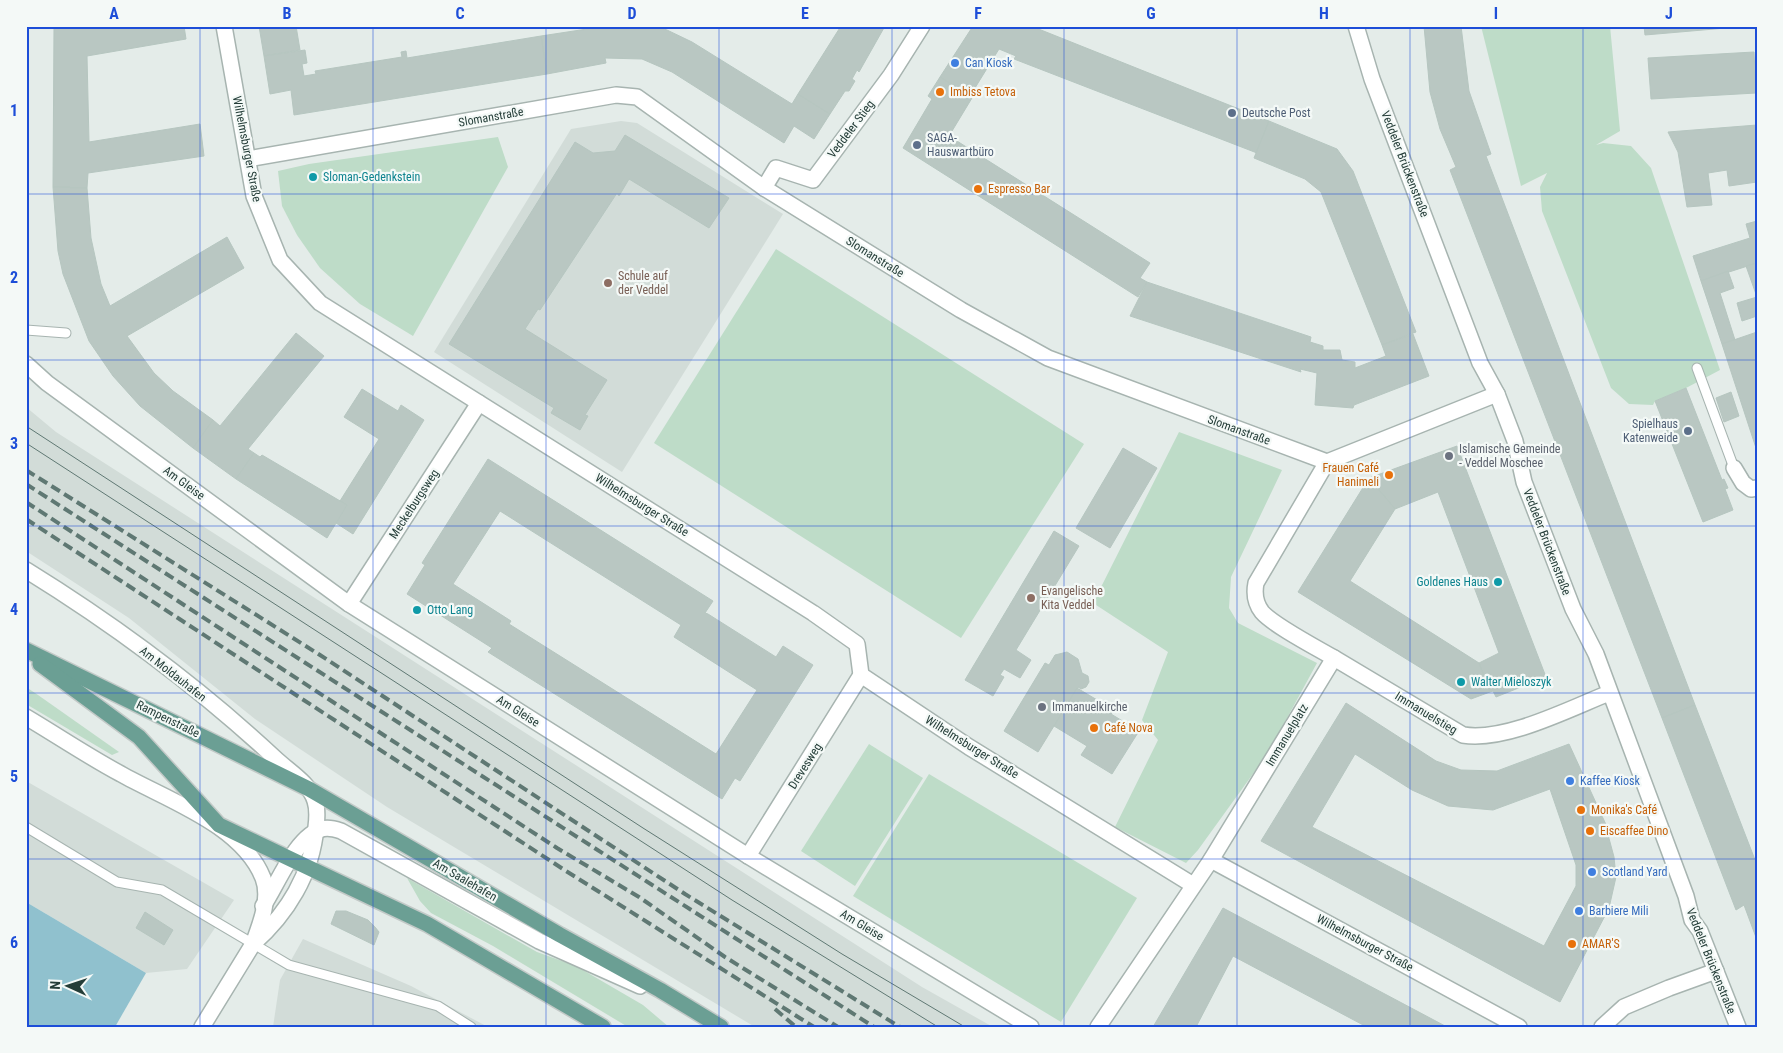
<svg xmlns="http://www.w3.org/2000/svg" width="1783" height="1053" font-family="'Roboto Condensed',sans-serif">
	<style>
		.built { fill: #d2dcd8 }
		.green { fill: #bedcc8 }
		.water { fill: #90c1ce }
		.building { fill: #b9c7c2; stroke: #b6c6c0; fill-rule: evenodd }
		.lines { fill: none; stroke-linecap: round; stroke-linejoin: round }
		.lane-casing { stroke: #a7b4b0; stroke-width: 11 }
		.street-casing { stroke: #a7b4b0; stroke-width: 18 }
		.primary-casing { stroke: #c2c9c7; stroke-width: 18 }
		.lane { stroke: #fff; stroke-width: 9 }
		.street { stroke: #fff; stroke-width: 15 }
		.primary { stroke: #6b9f94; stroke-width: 15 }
		.tram { stroke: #5f7873; stroke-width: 1 }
		.rail { stroke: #5f7873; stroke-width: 4; stroke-dasharray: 10 5; stroke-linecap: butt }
		.grid { fill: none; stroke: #1d4ed8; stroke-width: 1; stroke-opacity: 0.55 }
		.shop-dot { fill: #3f7fe0; stroke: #f4f9f7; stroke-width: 2 }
		.food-dot { fill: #e8710a; stroke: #f4f9f7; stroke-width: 2 }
		.service-dot { fill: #5c6f8a; stroke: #f4f9f7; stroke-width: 2 }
		.culture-dot { fill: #0f9aa8; stroke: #f4f9f7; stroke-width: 2 }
		.education-dot { fill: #8d6e63; stroke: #f4f9f7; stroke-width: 2 }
		.worship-dot { fill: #6b7280; stroke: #f4f9f7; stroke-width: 2 }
		.labels { text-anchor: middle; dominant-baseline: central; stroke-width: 4.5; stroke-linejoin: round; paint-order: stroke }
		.shop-label { font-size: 12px; fill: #366cbe; stroke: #f4f9f7; text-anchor: start }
		.food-label { font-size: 12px; fill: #c56008; stroke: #f4f9f7; text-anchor: start }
		.service-label { font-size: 12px; fill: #4e5e75; stroke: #f4f9f7; text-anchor: start }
		.street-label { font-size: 12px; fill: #243d38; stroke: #f4f9f7 }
		.culture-label { font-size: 12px; fill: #0d838f; stroke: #f4f9f7; text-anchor: start }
		.education-label { font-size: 12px; fill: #785e54; stroke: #f4f9f7; text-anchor: start }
		.worship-label { font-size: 12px; fill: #5b616d; stroke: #f4f9f7; text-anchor: start }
		.neatline { fill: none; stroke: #1d4ed8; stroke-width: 2 }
		.grid-label { font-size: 16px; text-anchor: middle; font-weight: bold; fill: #1d4ed8 }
	</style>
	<rect width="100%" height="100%" fill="#e4ece9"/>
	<!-- built -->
	<g class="built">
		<polygon points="621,121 637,123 783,214 622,472 434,352 571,129"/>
		<polygon points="26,407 56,432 741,871 922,987 993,1027 755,1027 387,807 255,719 129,618 26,551"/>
		<polygon points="26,781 234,900 187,969 146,973 26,902"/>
		<polygon points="303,939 411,986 488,1027 273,1027 280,980"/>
	</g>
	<!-- green -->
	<g class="green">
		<polygon points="1481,26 1610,26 1620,131 1596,145 1603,143 1631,146 1651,168 1720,370 1686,388 1655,401 1653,405 1629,404 1611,388 1542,211 1540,187 1547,173 1521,186"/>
		<polygon points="498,137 508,167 413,336 360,304 320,268 297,235 282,206 278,171 309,164"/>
		<polygon points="776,249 1084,444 961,638 654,443"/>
		<polygon points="1179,432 1282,470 1231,577 1229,608 1238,623 1317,663 1268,753 1198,850 1186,863 1115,827 1158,740 1142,720 1168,652 1093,603"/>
		<polygon points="26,687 38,695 119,752 112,755 26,704"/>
		<polygon points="869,744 923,778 855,886 801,851"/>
		<polygon points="929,774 1137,898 1061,1022 853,896"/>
		<polygon points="407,878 537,952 576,966 643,1005 669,1027 628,1027 493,946 431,913 420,901"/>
	</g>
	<!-- water -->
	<polygon class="water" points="26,902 146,973 115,1027 26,1027"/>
	<!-- building -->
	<g class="building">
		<polygon points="184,26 186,39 87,56 89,142 200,124 204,156 88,173 87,188 53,187 54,27"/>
		<polygon points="259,26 296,26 300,50 264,56"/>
		<polygon points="586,26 655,26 667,30 692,42 792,104 798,94 830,114 814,139 794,126 784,143 672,72 642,59 605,58 606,63 547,74 541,36 587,29"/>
		<polygon points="841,26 885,26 859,72 857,70 852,79 855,81 849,91 845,91 830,114 798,94"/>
		<polygon points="973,26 1031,26 1269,121 1257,153 1014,59 1016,56 999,49 970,96 940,77"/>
		<polygon points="1424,26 1461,26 1469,91 1491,154 1486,156 1695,705 1662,718 1450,170 1456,167 1440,129 1430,92"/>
		<polygon points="1644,26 1749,26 1645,35"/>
		<polygon points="541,36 547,74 294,115 291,90 270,94 264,56 305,50 307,63 302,64 304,76 316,74 315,71 402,57 401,52 406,51 407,58"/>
		<polygon points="1754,52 1756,93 1651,99 1648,58"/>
		<polygon points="940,77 972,98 949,136 1150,263 1140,278 1147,282 1138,297 903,148 932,99 928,96"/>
		<polygon points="1269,121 1337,149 1353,171 1416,332 1382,345 1321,192 1305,179 1254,158"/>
		<polygon points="1757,125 1757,182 1729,186 1727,170 1708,173 1712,205 1687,207 1678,152 1668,132"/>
		<polygon points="625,135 729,198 709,228 629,179 619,196 617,193 540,310 538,309 525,329 607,380 585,415 588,416 580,430 551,413 554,408 449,344 575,142 593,153 615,151"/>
		<polygon points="53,187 87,188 91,238 101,284 110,306 227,237 244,268 127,336 154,373 173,391 213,420 193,448 140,406 113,376 89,341 63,274 58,251"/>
		<polygon points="1757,221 1757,263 1701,281 1693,256 1750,238 1746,224"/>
		<polygon points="1757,263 1757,316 1742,321 1737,303 1757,297 1746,266"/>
		<polygon points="1728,271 1734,288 1720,293 1735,340 1722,344 1701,281"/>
		<polygon points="1147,282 1311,337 1310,342 1323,346 1323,350 1340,350 1342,360 1355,362 1355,368 1386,356 1382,345 1413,334 1429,376 1354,405 1353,408 1315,405 1317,373 1300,369 1301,372 1130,316"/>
		<polygon points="1757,332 1757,451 1722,344"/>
		<polygon points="296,333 324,356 248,449 254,453 236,479 193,448 213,420 220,426"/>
		<polygon points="1686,388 1722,480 1724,479 1728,488 1725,489 1733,510 1703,522 1655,401"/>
		<polygon points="362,389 398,411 401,405 424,420 353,534 336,523 347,505 340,501 379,439 344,417"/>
		<polygon points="1731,392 1739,416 1724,422 1716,398"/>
		<polygon points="1457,446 1546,677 1496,697 1493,691 1490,692 1479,663 1499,653 1438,492 1395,509 1369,478"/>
		<polygon points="1123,448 1157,468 1110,548 1076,528"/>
		<polygon points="254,453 260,457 262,455 347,505 327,538 236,479"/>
		<path d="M 488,459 L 713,601 L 705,613 L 708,614 L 776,657 L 783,646 L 813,665 L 740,781 L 735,778 L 722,799 L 488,652 L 492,648 L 407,594 L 425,565 L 422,563 ZM 500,511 L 681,625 L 674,637 L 757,690 L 716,754 L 509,624 L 511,621 L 453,584 Z"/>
		<polygon points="1369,478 1395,509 1350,581 1479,663 1490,692 1471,699 1298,592"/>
		<polygon points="1054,531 1079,546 1016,650 1031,660 1020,678 1004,669 1000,675 1004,677 993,696 965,680"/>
		<polygon points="1067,652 1078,659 1082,673 1088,676 1089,682 1086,687 1081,689 1078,687 1038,752 1004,731 1045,663 1049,665 1055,655"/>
		<polygon points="1077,688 1114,710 1111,714 1139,731 1112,774 1081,755 1087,746 1054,726"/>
		<path d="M 1346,703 L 1436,761 L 1461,770 L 1497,771 L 1569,744 L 1608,829 L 1607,831 L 1614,857 L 1616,877 L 1609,908 L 1560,1002 L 1261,841 ZM 1355,754 L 1412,790 L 1448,806 L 1493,810 L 1550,789 L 1576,865 L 1576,886 L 1544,946 L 1312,827 Z"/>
		<polygon points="1695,705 1757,865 1757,940 1744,905 1736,910 1662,718"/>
		<polygon points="1223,908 1447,1027 1367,1027 1233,956 1196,1027 1153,1027"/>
		<polygon points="336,911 346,911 368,920 375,927 379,932 374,945 331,924"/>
		<polygon points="145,912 173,930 164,945 136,928"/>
	</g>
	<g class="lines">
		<!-- lane casing -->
		<g class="lane-casing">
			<g id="lane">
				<polyline points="26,330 66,333"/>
				<polyline points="1697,368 1734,468"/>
				<polyline points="26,827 117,882 162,890 289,965 438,1006 471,1027"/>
			</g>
		</g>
		<!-- street casing -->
		<g class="street-casing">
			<g id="street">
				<polyline points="224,26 254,196 280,260 320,303 813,613 857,644 861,675 969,747 1193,885"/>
				<polyline points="1356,26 1372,79 1480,363 1497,394 1515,441 1524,482 1573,609 1596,654 1686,896 1692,920 1700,931 1738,1027"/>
				<polyline points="248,159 616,95 637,97 764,188 961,310 1048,358 1327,462 1497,394"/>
				<polyline points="764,188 776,168 813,180 891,75 922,26"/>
				<polyline points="26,364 47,383 349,604 748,856 1031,1027"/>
				<polyline points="1734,468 1743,483 1751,489 1757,488"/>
				<path d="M 26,570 C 115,625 201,689 277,760 C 290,772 310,784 315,801 C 318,810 317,819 316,827 C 312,874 287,914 253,944"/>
				<polyline points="349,604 479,403"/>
				<path d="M 1334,658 L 1463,735 C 1505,742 1569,709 1609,693"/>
				<path d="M 26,717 C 58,736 89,757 121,774 C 167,800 242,825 263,878 C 271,898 260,925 253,944 L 202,1027"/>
				<polyline points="748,856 861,675"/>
				<polyline points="1211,860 1519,1027"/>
				<path d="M 263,906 C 277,886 296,835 322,829 C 328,827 335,829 341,831 L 539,941 L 640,986"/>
				<path d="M 1098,1027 L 1211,860 L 1334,658 C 1317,648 1273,625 1262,612 C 1255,603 1254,593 1256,583 L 1327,462"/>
				<polyline points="1602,1027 1624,1007 1669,988 1716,971"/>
			</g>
		</g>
		<!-- primary casing -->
		<g class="primary-casing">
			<g id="primary">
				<polyline points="26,650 309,789 560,935 660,990 721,1027"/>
				<polyline points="40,664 139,737 219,825 427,924 603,1027"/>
			</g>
		</g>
		<!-- lane -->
		<use href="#lane" class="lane"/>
		<!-- street -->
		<use href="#street" class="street"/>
		<!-- primary -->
		<use href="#primary" class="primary"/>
		<!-- tram -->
		<g class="tram">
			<polyline points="26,426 643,828 842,954 965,1027"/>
			<polyline points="26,443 732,900 938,1027"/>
		</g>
		<!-- rail -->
		<g class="rail">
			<polyline points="26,470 320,655 685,894 900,1027"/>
			<polyline points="26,484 874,1027"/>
			<polyline points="26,502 557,848 639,897 725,957 838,1027"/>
			<polyline points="26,519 566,871 814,1027"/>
			<polyline points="775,1009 796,1027"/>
		</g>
	</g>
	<!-- grid -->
	<path class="grid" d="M 200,26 L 200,1027M 373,26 L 373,1027M 546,26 L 546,1027M 719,26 L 719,1027M 892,26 L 892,1027M 1064,26 L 1064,1027M 1237,26 L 1237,1027M 1410,26 L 1410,1027M 1583,26 L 1583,1027M 26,194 L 1757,194M 26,360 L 1757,360M 26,526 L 1757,526M 26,693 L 1757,693M 26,859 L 1757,859"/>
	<!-- markers -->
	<g class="shop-dot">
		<circle cx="955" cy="63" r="5"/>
		<circle cx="1570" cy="781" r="5"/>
		<circle cx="1592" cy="872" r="5"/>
		<circle cx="1579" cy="911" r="5"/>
	</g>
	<g class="food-dot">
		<circle cx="940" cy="92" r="5"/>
		<circle cx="978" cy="189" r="5"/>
		<circle cx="1389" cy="475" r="5"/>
		<circle cx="1094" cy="728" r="5"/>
		<circle cx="1581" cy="810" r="5"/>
		<circle cx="1590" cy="831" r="5"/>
		<circle cx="1572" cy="944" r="5"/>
	</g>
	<g class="service-dot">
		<circle cx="1232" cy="113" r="5"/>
		<circle cx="917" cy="145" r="5"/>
		<circle cx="1688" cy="431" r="5"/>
	</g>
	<g class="culture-dot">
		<circle cx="313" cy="177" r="5"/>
		<circle cx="1498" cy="582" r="5"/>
		<circle cx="417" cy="610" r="5"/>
		<circle cx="1461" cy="682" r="5"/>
	</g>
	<g class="education-dot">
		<circle cx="608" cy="283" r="5"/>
		<circle cx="1031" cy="598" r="5"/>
	</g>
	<g class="worship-dot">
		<circle cx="1449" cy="456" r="5"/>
		<circle cx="1042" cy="707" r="5"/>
	</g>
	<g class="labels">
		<!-- shop labels -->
		<g class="shop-label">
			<text x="965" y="63">Can Kiosk</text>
			<text x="1580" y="781">Kaffee Kiosk</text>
			<text x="1602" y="872">Scotland Yard</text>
			<text x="1589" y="911">Barbiere Mili</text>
		</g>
		<!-- food labels -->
		<g class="food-label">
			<text x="950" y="92">Imbiss Tetova</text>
			<text x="988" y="189">Espresso Bar</text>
			<text x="1379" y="468" text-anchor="end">Frauen Café<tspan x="1379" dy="14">Hanimeli</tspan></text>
			<text x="1104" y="728">Café Nova</text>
			<text x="1591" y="810">Monika's Café</text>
			<text x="1600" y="831">Eiscaffee Dino</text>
			<text x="1582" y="944">AMAR'S</text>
		</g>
		<!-- service labels -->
		<g class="service-label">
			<text x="1242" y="113">Deutsche Post</text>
			<text x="927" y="138">SAGA-<tspan x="927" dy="14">Hauswartbüro</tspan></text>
			<text x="1678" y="424" text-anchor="end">Spielhaus<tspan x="1678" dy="14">Katenweide</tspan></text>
		</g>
		<!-- street labels -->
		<g class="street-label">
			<text transform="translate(491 117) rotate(-10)">Slomanstraße</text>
			<text transform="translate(851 129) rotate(-53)">Veddeler Stieg</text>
			<text transform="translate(247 149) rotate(79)">Wilhelmsburger Straße</text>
			<text transform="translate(1405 164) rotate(69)">Veddeler Brückenstraße</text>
			<text transform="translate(875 257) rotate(32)">Slomanstraße</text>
			<text transform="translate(1239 430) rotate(20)">Slomanstraße</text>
			<text transform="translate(184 483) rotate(36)">Am Gleise</text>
			<text transform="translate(414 504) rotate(-57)">Meckelburgsweg</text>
			<text transform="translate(642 505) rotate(32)">Wilhelmsburger Straße</text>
			<text transform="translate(1547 542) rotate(69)">Veddeler Brückenstraße</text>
			<text transform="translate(173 674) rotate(38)">Am Moldauhafen</text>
			<text transform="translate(518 711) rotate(32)">Am Gleise</text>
			<text transform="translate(1426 713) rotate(31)">Immanuelstieg</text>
			<text transform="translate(168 719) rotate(26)">Rampenstraße</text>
			<text transform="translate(1287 735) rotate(-59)">Immanuelplatz</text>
			<text transform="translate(972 747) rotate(32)">Wilhelmsburger Straße</text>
			<text transform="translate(805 766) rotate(-58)">Drevesweg</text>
			<text transform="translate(465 880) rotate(30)">Am Saalehafen</text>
			<text transform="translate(862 925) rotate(31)">Am Gleise</text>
			<text transform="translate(1365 943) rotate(28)">Wilhelmsburger Straße</text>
			<text transform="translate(1711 961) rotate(68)">Veddeler Brückenstraße</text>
		</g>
		<!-- culture labels -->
		<g class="culture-label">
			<text x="323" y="177">Sloman-Gedenkstein</text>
			<text x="1488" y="582" text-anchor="end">Goldenes Haus</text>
			<text x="427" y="610">Otto Lang</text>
			<text x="1471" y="682">Walter Mieloszyk</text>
		</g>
		<!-- education labels -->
		<g class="education-label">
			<text x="618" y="276">Schule auf<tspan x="618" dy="14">der Veddel</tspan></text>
			<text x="1041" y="591">Evangelische<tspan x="1041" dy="14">Kita Veddel</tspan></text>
		</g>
		<!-- worship labels -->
		<g class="worship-label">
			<text x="1459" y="449">Islamische Gemeinde<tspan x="1459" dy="14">- Veddel Moschee</tspan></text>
			<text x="1052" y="707">Immanuelkirche</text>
		</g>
	</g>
	<!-- border -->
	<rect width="1783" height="1053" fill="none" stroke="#f4f9f7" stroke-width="55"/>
	<!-- north arrow -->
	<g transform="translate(68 986) rotate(273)" stroke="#f4f9f7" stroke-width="4" paint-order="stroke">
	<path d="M0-4L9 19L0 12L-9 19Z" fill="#243d38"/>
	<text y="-8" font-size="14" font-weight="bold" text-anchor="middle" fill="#243d38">N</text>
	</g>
	<rect x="28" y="28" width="1728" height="998" class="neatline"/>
	<g class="grid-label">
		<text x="114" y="19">A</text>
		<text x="287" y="19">B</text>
		<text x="460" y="19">C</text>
		<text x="632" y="19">D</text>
		<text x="805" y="19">E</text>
		<text x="978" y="19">F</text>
		<text x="1151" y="19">G</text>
		<text x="1324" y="19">H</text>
		<text x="1496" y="19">I</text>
		<text x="1669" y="19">J</text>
		<text x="14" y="116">1</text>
		<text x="14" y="283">2</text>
		<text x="14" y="449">3</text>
		<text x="14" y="615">4</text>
		<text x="14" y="782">5</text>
		<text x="14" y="948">6</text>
	</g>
</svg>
